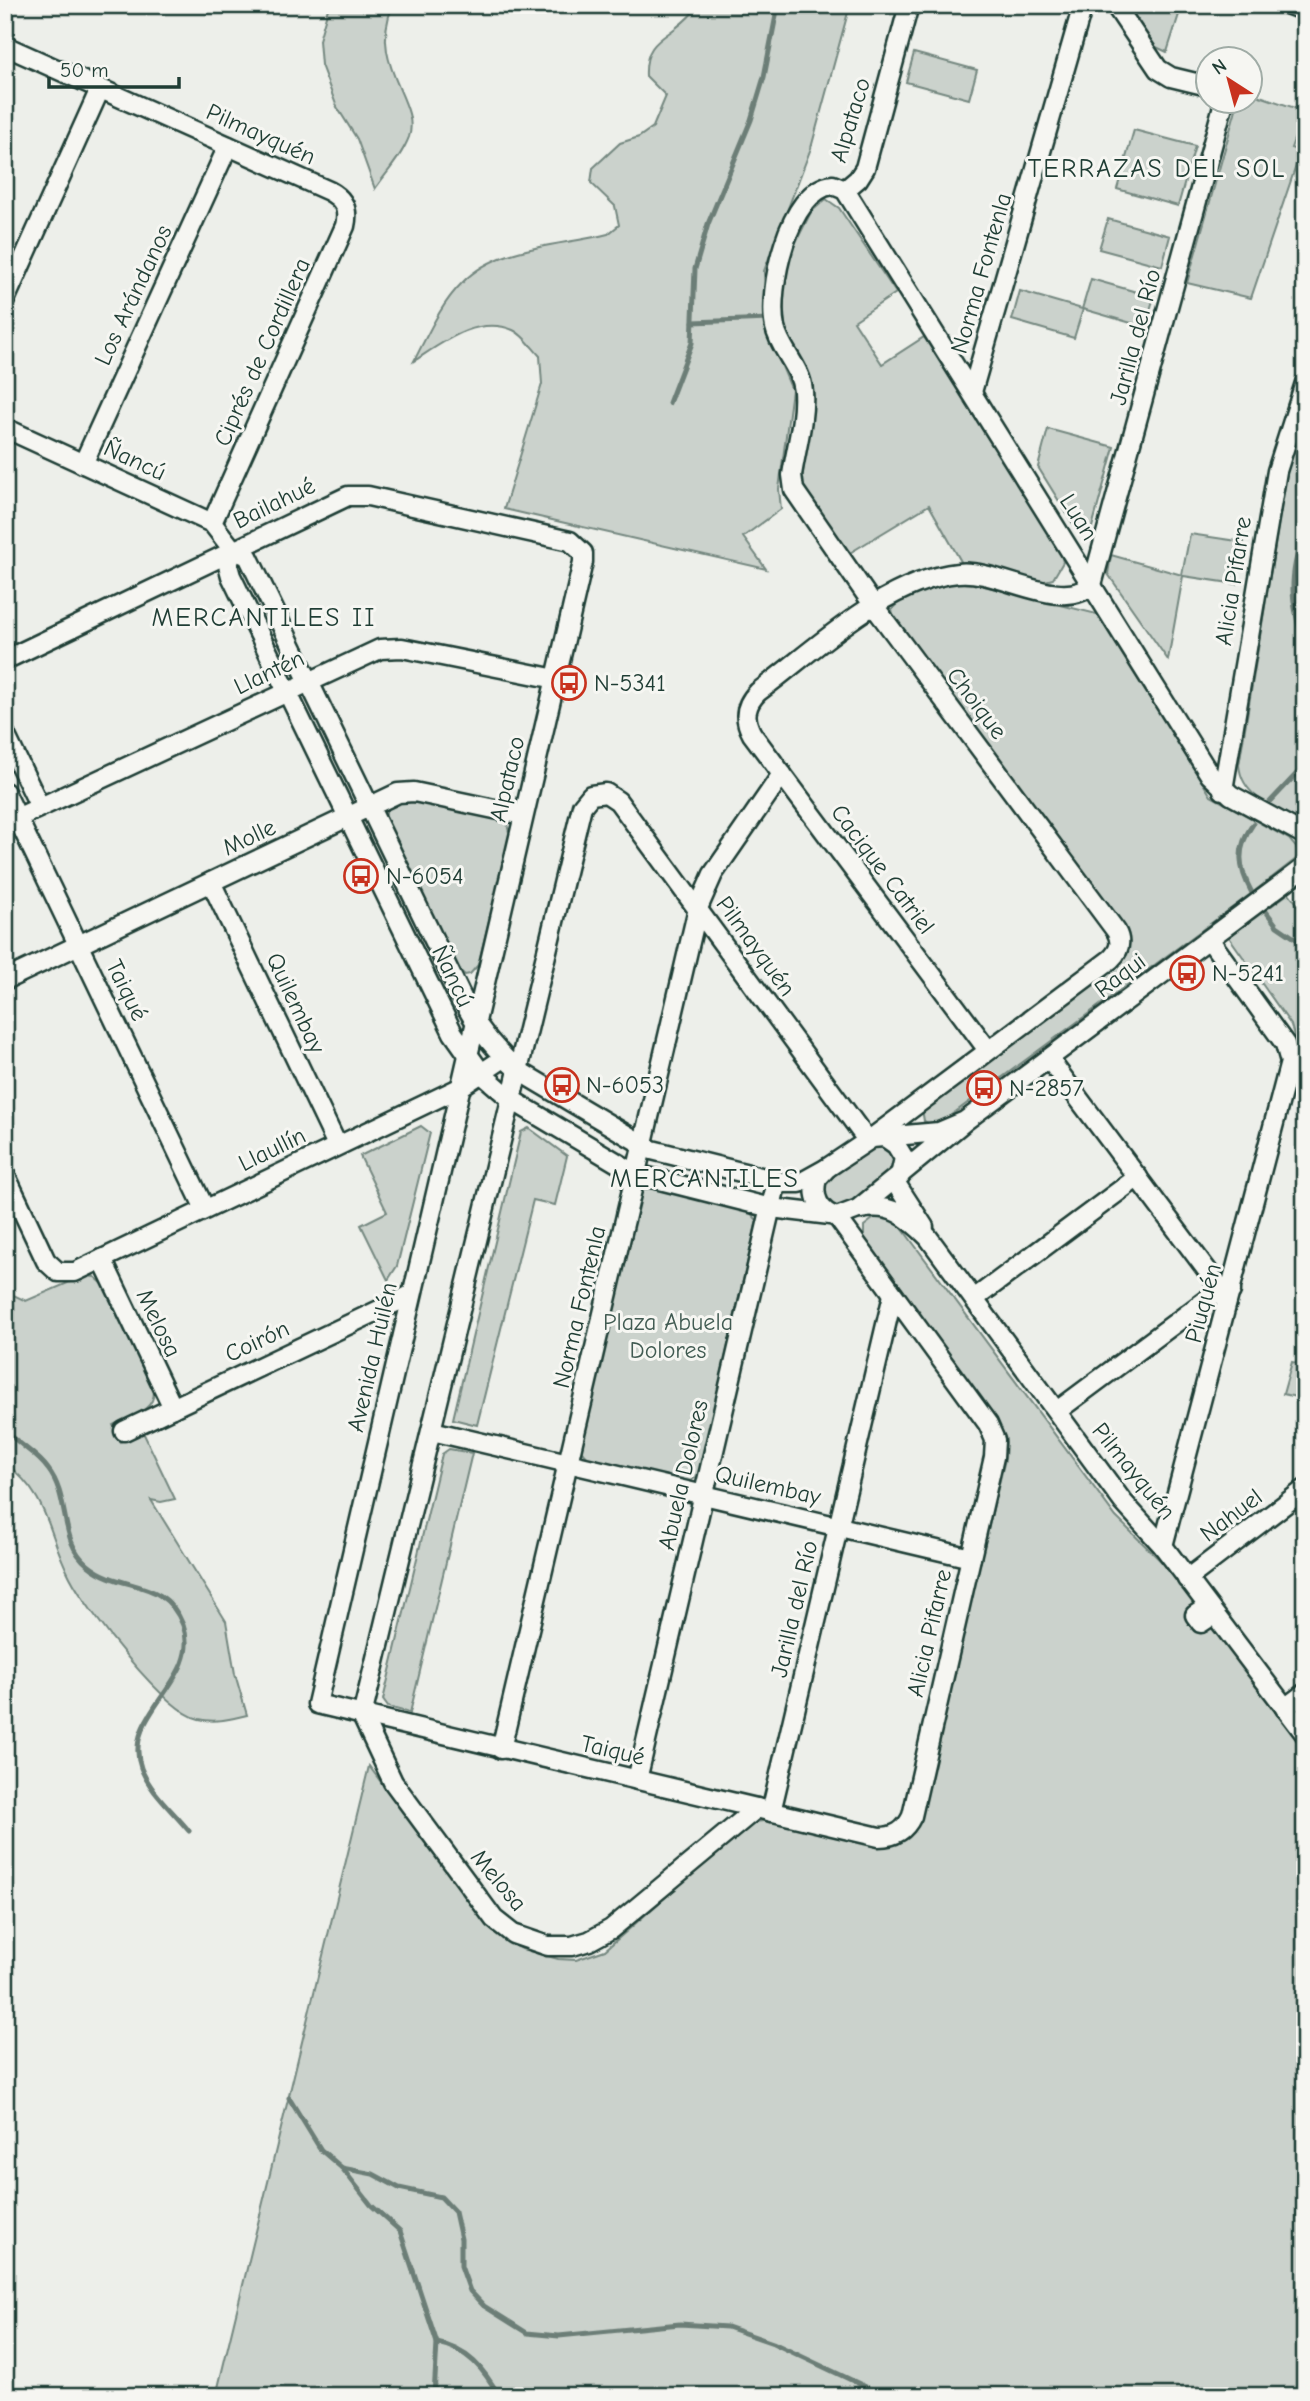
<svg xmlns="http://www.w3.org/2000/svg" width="1310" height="2401" font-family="'Comic Neue',sans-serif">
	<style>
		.green { fill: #cbd2cc; stroke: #758880; stroke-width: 2 }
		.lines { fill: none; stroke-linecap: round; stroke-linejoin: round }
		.stream { stroke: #6c7e77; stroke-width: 5 }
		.minor-casing { stroke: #1f3d34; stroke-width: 23 }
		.minor { stroke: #f6f6f2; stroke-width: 18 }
		.labels { text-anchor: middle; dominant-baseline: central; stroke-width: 6; stroke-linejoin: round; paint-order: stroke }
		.street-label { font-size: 24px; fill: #1f3d34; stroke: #f6f6f2 }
		.poi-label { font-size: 24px; fill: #1f3d34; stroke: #f6f6f2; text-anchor: start }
		.park-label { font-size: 24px; fill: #415b52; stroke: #f6f6f2 }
		.neighbourhood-label { font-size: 26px; letter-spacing: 2px; fill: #1f3d34; stroke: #f6f6f2 }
	</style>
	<rect width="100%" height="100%" fill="#edefea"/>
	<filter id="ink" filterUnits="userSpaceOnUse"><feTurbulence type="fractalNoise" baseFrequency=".0143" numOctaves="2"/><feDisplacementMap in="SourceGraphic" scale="14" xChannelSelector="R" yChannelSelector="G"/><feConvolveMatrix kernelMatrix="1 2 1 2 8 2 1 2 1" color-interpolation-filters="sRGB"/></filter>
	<g filter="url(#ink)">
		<!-- green -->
		<g class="green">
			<path d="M 329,5 L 393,5 C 367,64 421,102 409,137 C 402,156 386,173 375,189 L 357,139 L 337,107 L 321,65 L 319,40 Z"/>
			<path d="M 691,5 L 850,5 L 811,148 L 764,271 L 766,329 L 792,390 L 779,489 L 781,509 L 743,537 L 766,569 L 504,509 L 542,384 L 540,356 C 533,349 523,334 513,330 C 477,315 442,343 414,361 C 428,334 440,305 462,283 C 498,245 561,246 608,234 L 619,225 L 615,206 L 591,183 L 593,168 L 620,143 L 639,137 L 653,127 L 666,96 L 646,76 C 644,36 671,39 693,12 Z"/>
			<polygon points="1127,5 1182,5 1167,52 1154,46"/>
			<polygon points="914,53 977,70 969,99 906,82"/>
			<polygon points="1251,93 1304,111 1291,148 1301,151 1251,298 1187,283 1238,102 1250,102"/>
			<polygon points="1134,130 1195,146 1178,206 1117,189"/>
			<polygon points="826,199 839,208 896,293 854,321 882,364 924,337 1061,554 1063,562 1053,579 1041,582 963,565 929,505 848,554 804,490 802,479 814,396 810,378 785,328 783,294 791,252 811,212"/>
			<polygon points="1108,219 1170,236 1162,266 1099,249"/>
			<polygon points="1091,279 1154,297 1145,327 1083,309 1074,338 1012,320 1020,291 1082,309"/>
			<path d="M 1305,412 L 1305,823 C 1278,809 1242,799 1239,765 L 1288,465 Z"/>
			<polygon points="1048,429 1114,447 1091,531 1075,527 1038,467"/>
			<polygon points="1190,534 1244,542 1237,584 1183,576 1168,660 1108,574 1111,555 1182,575"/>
			<path d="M 964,581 L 1097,614 L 1211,796 L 1289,839 L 1300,852 L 1296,859 L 1252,893 L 935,1127 L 924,1121 L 922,1109 L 1127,950 L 1128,938 L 1124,927 L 894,618 L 892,610 C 901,593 945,582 964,581 Z"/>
			<polygon points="402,798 500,819 507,824 510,836 478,965 470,974 465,975 458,969 386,822 386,809"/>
			<polygon points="1289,893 1305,914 1305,1064 1300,1058 1291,1025 1229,937"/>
			<polygon points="421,1126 430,1133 397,1266 388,1280 361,1225 387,1212 360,1156"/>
			<polygon points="529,1128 567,1156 555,1205 533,1200 477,1425 453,1419 521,1132"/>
			<polygon points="874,1143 889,1147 899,1168 850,1210 831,1209 821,1188 823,1180"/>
			<polygon points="650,1188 747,1209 757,1220 698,1476 689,1482 590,1460 579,1448 641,1190"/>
			<polygon points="878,1215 896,1220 1116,1517 1168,1568 1305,1750 1305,2396 216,2396 369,1766 492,1931 522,1949 558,1959 576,1960 605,1950 739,1833 755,1822 772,1820 882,1845 900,1842 915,1830 1005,1459 1006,1442 995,1419 864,1241 864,1226"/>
			<path d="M 84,1276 L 95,1277 L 104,1285 L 154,1390 C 155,1412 129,1416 113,1425 L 121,1442 L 143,1432 L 175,1499 L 161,1502 L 151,1500 L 226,1621 L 235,1674 L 247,1715 C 231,1719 215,1723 199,1719 C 164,1711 87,1610 70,1577 C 46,1531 51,1498 5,1463 L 5,1291 L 26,1301 Z"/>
			<polygon points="1292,1362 1305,1365 1305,1399 1283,1394"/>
			<polygon points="449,1449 472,1453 410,1713 388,1707 383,1700 442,1454"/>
		</g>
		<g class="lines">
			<!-- stream -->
			<g class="stream">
				<polyline points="693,322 769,319"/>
				<polyline points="669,403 692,343 695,269 708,224 751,120 764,77 778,5"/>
				<path d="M 1305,531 C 1287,578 1291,602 1305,649"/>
				<polyline points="1269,803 1305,765"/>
				<path d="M 1252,893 C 1238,867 1236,848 1253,824"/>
				<polyline points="1265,910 1277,926 1305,945"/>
				<path d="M 5,1429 C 18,1445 37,1453 48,1469 C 71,1498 58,1541 88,1565 C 122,1593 164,1576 183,1625 C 203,1680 121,1713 141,1768 C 150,1792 173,1811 189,1831"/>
				<polyline points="289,2098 321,2150 342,2168 371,2205 400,2231 437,2343 434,2396"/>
				<polyline points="342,2168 373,2174 399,2188 441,2197 455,2212 461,2239 461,2266 470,2291 484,2306 527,2333 559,2336 680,2324 727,2327 773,2343 885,2396"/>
				<path d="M 437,2343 C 468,2349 484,2369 499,2396"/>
			</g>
			<!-- minor casing -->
			<g class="minor-casing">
				<g id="minor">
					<polyline points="1115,5 1158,69 1171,77 1208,86"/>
					<polyline points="1289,5 1305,11"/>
					<path d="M 5,46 L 329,191 C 344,199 349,209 345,226 L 212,523"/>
					<polyline points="845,190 858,179 865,168 909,5"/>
					<polyline points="5,300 100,89"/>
					<polyline points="972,392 1083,5"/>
					<path d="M 5,428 L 212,523 L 233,550 L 248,556 L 466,1006 C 480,1032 497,1052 519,1071 L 652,1150 L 785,1183 L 800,1183 L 827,1168"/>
					<polyline points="83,464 228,146"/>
					<polyline points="233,550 228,565 231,576 453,1033 482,1074 512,1100 636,1174 771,1208 830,1215"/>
					<path d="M 5,660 L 348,496 L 368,496 L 570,541 L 583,553 L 583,562 L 317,1704 L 879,1837 C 895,1837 905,1831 912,1816 L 994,1457 L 995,1440 L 988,1424 L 837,1217"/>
					<polyline points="5,734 40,807"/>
					<polyline points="1223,790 1277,471 1305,383"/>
					<polyline points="5,792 205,1209"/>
					<polyline points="17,818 380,649 402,648 556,679"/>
					<polyline points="211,882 337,1145"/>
					<polyline points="5,980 398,793 414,792 523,815"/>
					<path d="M 988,1050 L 752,734 C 743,718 745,705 758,692 C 816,649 884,581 958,573 C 997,568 1060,613 1092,585 L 1224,102"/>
					<polyline points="1049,1059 1221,1289 1231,1291"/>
					<path d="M 965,1121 L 939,1132 L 872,1138 L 827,1168 L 817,1179 C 812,1196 819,1212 837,1217 L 858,1209 L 965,1121 L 1305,867"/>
					<path d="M 872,1138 L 1111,959 C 1120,950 1122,942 1116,931 L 874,606 L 794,490 L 792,475 C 796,449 805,418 803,391 C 801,367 780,350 775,327 C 767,291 788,189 833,185 L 845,190 L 1210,775 L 1231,795 L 1305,835"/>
					<polyline points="886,1138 896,1145 904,1158 900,1176"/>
					<polyline points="5,1174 46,1261 58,1272 75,1272 459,1088 504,1058"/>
					<polyline points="895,1182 924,1227"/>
					<path d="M 861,1209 C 891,1203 907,1216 928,1237 L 1123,1502 L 1163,1546 L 1305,1734"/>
					<polyline points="102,1259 173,1408"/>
					<polyline points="974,1299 1138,1177"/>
					<polyline points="1057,1411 1221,1289"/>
					<polyline points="124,1431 411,1295"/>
					<polyline points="432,1431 971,1558"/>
					<polyline points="1163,1546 1290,1062 1285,1044 1209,939"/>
					<polyline points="1187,1579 1305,1489"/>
					<polygon points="1201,1611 1207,1619 1201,1623 1195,1615"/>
					<polyline points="1285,1708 1305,1693"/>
					<polyline points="501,1749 698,908 713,874 782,774"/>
					<polyline points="637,1780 777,1181"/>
					<polyline points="757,1808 611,1929 589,1941 572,1946 548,1946 513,1934 494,1919 393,1782 362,1716 582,806 591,795 606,793 618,801 867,1140"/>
					<polyline points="771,1812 893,1295"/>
				</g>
			</g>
			<!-- minor -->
			<use href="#minor" class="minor"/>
		</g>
	</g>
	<!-- icons -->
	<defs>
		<g id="bus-ring" transform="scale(1.75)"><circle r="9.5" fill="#f6f6f2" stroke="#c8321e" stroke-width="1.5"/><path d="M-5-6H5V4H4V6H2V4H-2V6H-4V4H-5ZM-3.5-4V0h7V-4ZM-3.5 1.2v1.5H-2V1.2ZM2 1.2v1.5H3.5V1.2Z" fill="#c8321e"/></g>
	</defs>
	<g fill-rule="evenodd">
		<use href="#bus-ring" x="569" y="683"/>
		<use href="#bus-ring" x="361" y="876"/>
		<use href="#bus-ring" x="1187" y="973"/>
		<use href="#bus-ring" x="562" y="1085"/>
		<use href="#bus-ring" x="984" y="1088"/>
	</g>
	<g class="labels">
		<!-- street labels -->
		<g class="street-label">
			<text transform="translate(850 120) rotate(-73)">Alpataco</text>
			<text transform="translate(261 134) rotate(24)">Pilmayquén</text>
			<text transform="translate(981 273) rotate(-74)">Norma Fontenla</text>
			<text transform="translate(133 295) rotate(-65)">Los Arándanos</text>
			<text transform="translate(1135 337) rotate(-75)">Jarilla del Río</text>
			<text transform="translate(262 352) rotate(-66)">Ciprés de Cordillera</text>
			<text transform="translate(135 460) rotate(25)">Ñancú</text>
			<text transform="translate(274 503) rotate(-26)">Bailahué</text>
			<text transform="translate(1079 517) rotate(58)">Luan</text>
			<text transform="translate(1233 581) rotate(-81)">Alicia Pifarre</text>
			<text transform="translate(269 672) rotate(-25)">Llantén</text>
			<text transform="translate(977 703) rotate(53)">Choique</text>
			<text transform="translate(507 779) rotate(-77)">Alpataco</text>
			<text transform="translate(249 837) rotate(-25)">Molle</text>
			<text transform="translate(883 869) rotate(53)">Cacique Catriel</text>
			<text transform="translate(756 946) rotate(54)">Pilmayquén</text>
			<text transform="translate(1120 975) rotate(-37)">Raqui</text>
			<text transform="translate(453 976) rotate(64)">Ñancú</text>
			<text transform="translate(127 990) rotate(64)">Taiqué</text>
			<text transform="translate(296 1003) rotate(65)">Quilembay</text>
			<text transform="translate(272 1149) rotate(-26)">Llaullín</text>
			<text transform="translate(1203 1303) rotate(-75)">Piuquén</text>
			<text transform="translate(579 1307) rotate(-77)">Norma Fontenla</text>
			<text transform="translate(159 1323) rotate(64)">Melosa</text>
			<text transform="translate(257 1341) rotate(-25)">Coirón</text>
			<text transform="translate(372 1357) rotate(-77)">Avenida Huilén</text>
			<text transform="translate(1134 1471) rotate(51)">Pilmayquén</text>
			<text transform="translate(683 1475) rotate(-77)">Abuela Dolores</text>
			<text transform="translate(768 1485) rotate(13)">Quilembay</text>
			<text transform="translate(1231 1515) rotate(-37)">Nahuel</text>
			<text transform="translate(794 1609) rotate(-77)">Jarilla del Río</text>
			<text transform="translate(929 1633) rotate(-77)">Alicia Pifarre</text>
			<text transform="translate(613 1750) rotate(13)">Taiqué</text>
			<text transform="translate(499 1880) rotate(50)">Melosa</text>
		</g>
		<!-- poi labels -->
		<g class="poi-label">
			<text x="594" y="683">N-5341</text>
			<text x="386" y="876">N-6054</text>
			<text x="1212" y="973">N-5241</text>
			<text x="586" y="1085">N-6053</text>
			<text x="1009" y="1088">N-2857</text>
		</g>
		<!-- park labels -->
		<g class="park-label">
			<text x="668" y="1322">Plaza Abuela<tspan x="668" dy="28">Dolores</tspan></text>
		</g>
		<!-- neighbourhood labels -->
		<g class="neighbourhood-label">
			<text x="1157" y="169">TERRAZAS DEL SOL</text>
			<text x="264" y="618">MERCANTILES II</text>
			<text x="705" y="1179">MERCANTILES</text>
		</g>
	</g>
	<!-- margin -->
	<rect width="1310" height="2401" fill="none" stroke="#f6f6f2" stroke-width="28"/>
	<rect x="14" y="14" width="1282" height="2373" fill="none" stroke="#1f3d34" stroke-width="2.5" filter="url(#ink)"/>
	<!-- north arrow -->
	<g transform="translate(1229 80) rotate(324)"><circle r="33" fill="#f6f6f2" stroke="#a0aca6" stroke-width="2"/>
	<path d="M0-5L12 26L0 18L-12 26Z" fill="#c8321e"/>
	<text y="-10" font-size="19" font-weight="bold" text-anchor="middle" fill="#1f3d34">N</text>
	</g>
	<!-- scale -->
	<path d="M49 77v10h130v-10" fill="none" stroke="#1f3d34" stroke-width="3.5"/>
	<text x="60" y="77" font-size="21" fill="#1f3d34" stroke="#f6f6f2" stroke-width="5" paint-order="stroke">50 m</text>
</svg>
